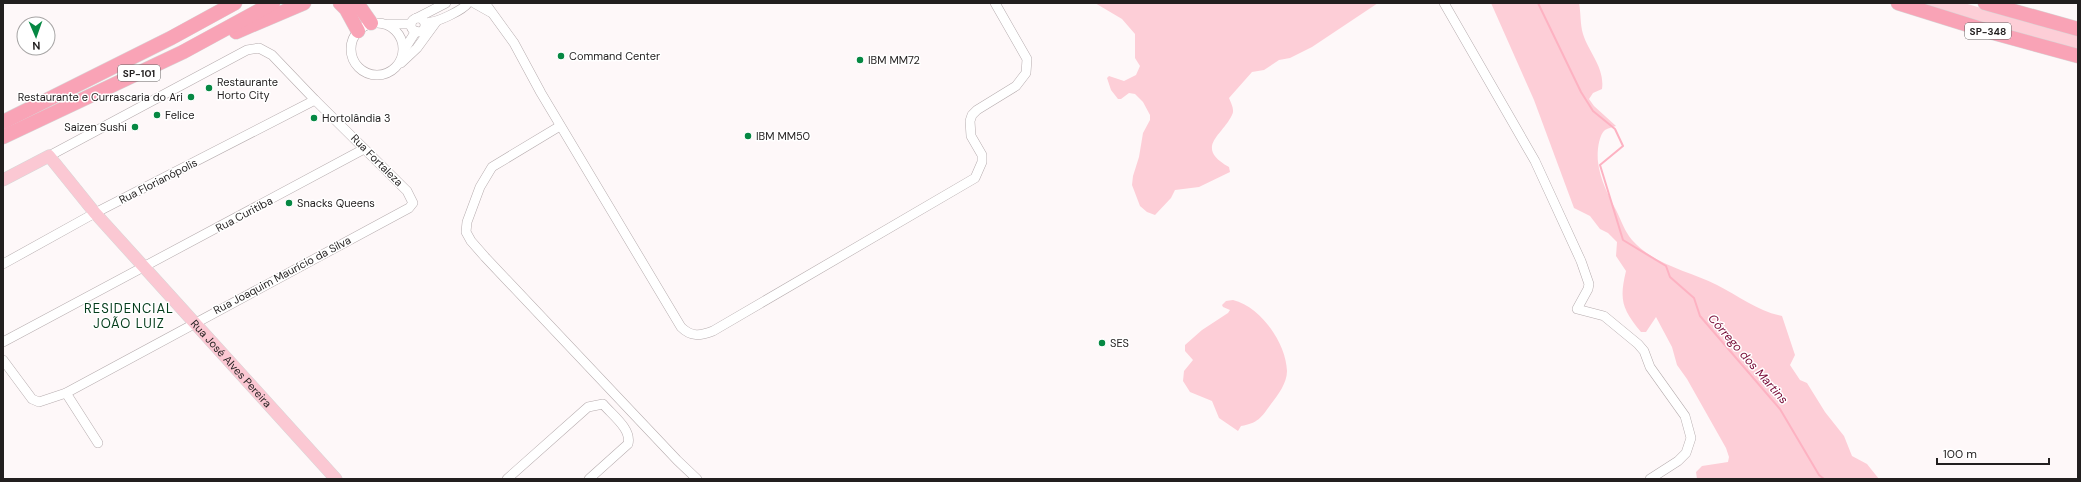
<svg xmlns="http://www.w3.org/2000/svg" width="2081" height="482" font-family="'DM Sans',sans-serif">
	<style>
		.green { fill: #fdced7 }
		.lines { fill: none; stroke-linecap: round; stroke-linejoin: round }
		.stream { stroke: #fdb2c2; stroke-width: 2 }
		.minor-casing { stroke: #b6acae; stroke-width: 10 }
		.major-casing { stroke: #d7d7d7; stroke-width: 13 }
		.highway-casing { stroke: #d7d7d7; stroke-width: 15 }
		.minor { stroke: #fff; stroke-width: 9 }
		.major { stroke: #fbc8d3; stroke-width: 12 }
		.highway { stroke: #f9a3b6; stroke-width: 14 }
		.poi-dot { fill: #068843; stroke: #fff; stroke-width: 1.5 }
		.labels { text-anchor: middle; dominant-baseline: central; stroke-width: 3; stroke-linejoin: round; paint-order: stroke }
		.shield { fill: #fff; stroke: #646262; stroke-width: 1 }
		.shield-label { font-size: 10px; font-weight: bold; fill: #221f1f }
		.poi-label { font-size: 11px; fill: #221f1f; stroke: #fff; text-anchor: start }
		.street-label { font-size: 11px; fill: #221f1f; stroke: #fff }
		.water-label { font-size: 12px; font-style: italic; fill: #770a36; stroke: #fff }
		.quarter-label { font-size: 13px; letter-spacing: 1px; fill: #053d1c; stroke: #fff }
	</style>
	<rect width="100%" height="100%" fill="#fef8f9"/>
	<!-- green -->
	<g class="green">
		<path d="M 1095,3 L 1378,3 L 1312,47 L 1290,58 L 1279,60 L 1264,70 L 1252,72 L 1229,98 C 1231,103 1235,110 1232,115 C 1222,136 1194,147 1229,167 L 1230,172 L 1199,187 L 1175,190 L 1171,198 L 1155,215 L 1147,212 L 1140,206 L 1132,185 L 1133,176 L 1139,157 L 1143,133 L 1150,120 L 1150,115 L 1143,102 L 1135,94 L 1129,93 L 1121,99 L 1118,99 L 1111,90 L 1107,78 L 1109,76 L 1124,81 L 1136,75 L 1140,66 L 1135,58 L 1135,34 L 1122,19 Z"/>
		<path d="M 1491,3 L 1579,3 C 1581,13 1580,24 1583,34 C 1589,53 1605,68 1602,89 L 1593,93 L 1589,99 L 1594,106 L 1616,126 C 1613,127 1608,128 1605,130 C 1598,136 1597,154 1598,162 C 1600,179 1608,195 1616,210 C 1621,220 1625,232 1632,240 C 1654,265 1689,271 1717,285 C 1739,296 1757,311 1782,316 L 1795,355 L 1790,365 L 1800,380 L 1807,383 L 1825,412 L 1844,436 L 1852,456 L 1867,464 L 1879,479 L 1697,479 L 1696,472 L 1702,466 L 1728,462 L 1729,457 L 1726,448 L 1687,379 L 1677,365 L 1672,347 L 1656,317 L 1646,332 L 1641,332 C 1622,309 1619,300 1626,271 L 1616,256 L 1617,242 L 1608,233 L 1600,229 L 1590,216 L 1574,208 L 1534,100 Z"/>
		<polygon points="1918,3 1964,3 2078,36 2078,50 1997,28"/>
		<path d="M 1233,300 C 1261,307 1286,343 1287,371 C 1287,383 1278,395 1271,404 C 1261,418 1258,423 1241,426 L 1238,431 L 1219,418 L 1212,401 L 1190,392 L 1183,381 L 1184,371 L 1193,360 L 1185,351 L 1185,345 L 1202,330 L 1228,313 L 1230,310 L 1223,307 L 1222,305 L 1226,301 Z"/>
	</g>
	<g class="lines">
		<!-- stream -->
		<polyline class="stream" points="1538,3 1581,92 1593,111 1615,129 1623,146 1600,165 1623,240 1666,266 1670,277 1694,298 1700,316 1780,409 1819,475 1824,479"/>
		<!-- minor casing -->
		<g class="minor-casing">
			<g id="minor">
				<polyline points="474,3 490,12"/>
				<path d="M 485,3 L 514,43 L 541,93 L 681,327 C 691,337 700,336 713,331 L 975,178 L 982,162 L 982,155 L 971,136 L 970,121 L 972,115 L 977,110 L 1016,86 L 1026,73 L 1027,59 L 995,3"/>
				<polyline points="1444,3 1535,161 1581,261 1589,284 1588,289 1577,309 1604,316 1638,344 1644,351 1650,367 1685,416 1691,438 1686,453 1678,461 1650,479"/>
				<polyline points="417,18 446,3"/>
				<circle cx="418" cy="25" r="7"/>
				<path d="M 430,22 C 438,22 463,10 468,3"/>
				<circle cx="377" cy="49" r="26"/>
				<polyline points="387,24 411,24"/>
				<polyline points="404,50 416,31"/>
				<polyline points="401,63 417,48 436,22"/>
				<polyline points="560,126 492,167 480,187 467,222 466,232 471,241 485,257 677,460 697,479"/>
				<polyline points="3,264 95,213 315,100"/>
				<polyline points="3,342 364,149"/>
				<polyline points="3,360 32,399 39,402 66,393 409,208 413,203 407,191 315,100 272,55 259,48 247,50 49,156"/>
				<polyline points="66,393 98,443"/>
				<path d="M 507,479 L 588,407 L 603,404 C 612,415 632,429 628,444 L 589,479"/>
			</g>
		</g>
		<!-- major casing -->
		<g class="major-casing">
			<g id="major">
				<path id="s1" d="M 3,180 L 49,156 L 95,213 L 336,479"/>
			</g>
		</g>
		<!-- highway casing -->
		<g class="highway-casing">
			<g id="highway">
				<polyline points="340,3 346,9 358,31"/>
				<polyline points="357,3 371,23"/>
				<polyline points="1898,3 1994,33 2078,56"/>
				<polyline points="1985,3 2078,29"/>
				<polyline points="236,32 304,3"/>
				<polyline points="3,122 171,38 235,3"/>
				<polyline points="3,137 183,52 273,3"/>
			</g>
		</g>
		<!-- minor -->
		<use href="#minor" class="minor"/>
		<!-- major -->
		<use href="#major" class="major"/>
		<!-- highway -->
		<use href="#highway" class="highway"/>
	</g>
	<!-- markers -->
	<g class="poi-dot">
		<circle cx="561" cy="56" r="4"/>
		<circle cx="860" cy="60" r="4"/>
		<circle cx="209" cy="88" r="4"/>
		<circle cx="191" cy="97" r="4"/>
		<circle cx="157" cy="115" r="4"/>
		<circle cx="314" cy="118" r="4"/>
		<circle cx="135" cy="127" r="4"/>
		<circle cx="748" cy="136" r="4"/>
		<circle cx="289" cy="203" r="4"/>
		<circle cx="1102" cy="343" r="4"/>
	</g>
	<g class="labels">
		<!-- shield labels -->
		<g class="shield">
			<rect x="1965" y="23" width="46" height="16" rx="3"/>
			<rect x="118" y="65" width="42" height="16" rx="3"/>
		</g>
		<g class="shield-label">
			<text x="1988" y="31">SP-348</text>
			<text x="139" y="73">SP-101</text>
		</g>
		<!-- poi labels -->
		<g class="poi-label">
			<text x="569" y="56">Command Center</text>
			<text x="868" y="60">IBM MM72</text>
			<text x="217" y="82">Restaurante<tspan x="217" dy="13">Horto City</tspan></text>
			<text x="183" y="97" text-anchor="end">Restaurante e Currascaria do Ari</text>
			<text x="165" y="115">Felice</text>
			<text x="322" y="118">Hortolândia 3</text>
			<text x="127" y="127" text-anchor="end">Saizen Sushi</text>
			<text x="756" y="136">IBM MM50</text>
			<text x="297" y="203">Snacks Queens</text>
			<text x="1110" y="343">SES</text>
		</g>
		<!-- street labels -->
		<g class="street-label">
			<text transform="translate(377 160) rotate(45)">Rua Fortaleza</text>
			<text transform="translate(158 181) rotate(-27)">Rua Florianópolis</text>
			<text transform="translate(244 214) rotate(-28)">Rua Curitiba</text>
			<text transform="translate(282 275) rotate(-28)">Rua Joaquim Maurício da Silva</text>
			<text stroke="none"><textPath href="#s1" startOffset="328">Rua José Alves Pereira</textPath></text>
		</g>
		<!-- water labels -->
		<g class="water-label">
			<text transform="translate(1748 359) rotate(49)">Córrego dos Martins</text>
		</g>
		<!-- quarter labels -->
		<g class="quarter-label">
			<text x="129" y="308">RESIDENCIAL<tspan x="129" dy="15">JOÃO LUIZ</tspan></text>
		</g>
	</g>
	<!-- border -->
	<rect width="2081" height="482" fill="none" stroke="#221f1f" stroke-width="8"/>
	<!-- north arrow -->
	<g transform="translate(36 36) rotate(178)"><circle r="19" fill="#ffffff" stroke="#a7a5a5"/>
	<path d="M0-3L7 15L0 10L-7 15Z" fill="#068843"/>
	<text y="-6" font-size="11" font-weight="bold" text-anchor="middle" fill="#221f1f">N</text>
	</g>
	<!-- scale -->
	<path d="M1937 458v6h112v-6" fill="none" stroke="#221f1f" stroke-width="2"/>
	<text x="1943" y="458" font-size="12" fill="#221f1f" stroke="#ffffff" stroke-width="3" paint-order="stroke">100 m</text>
</svg>
